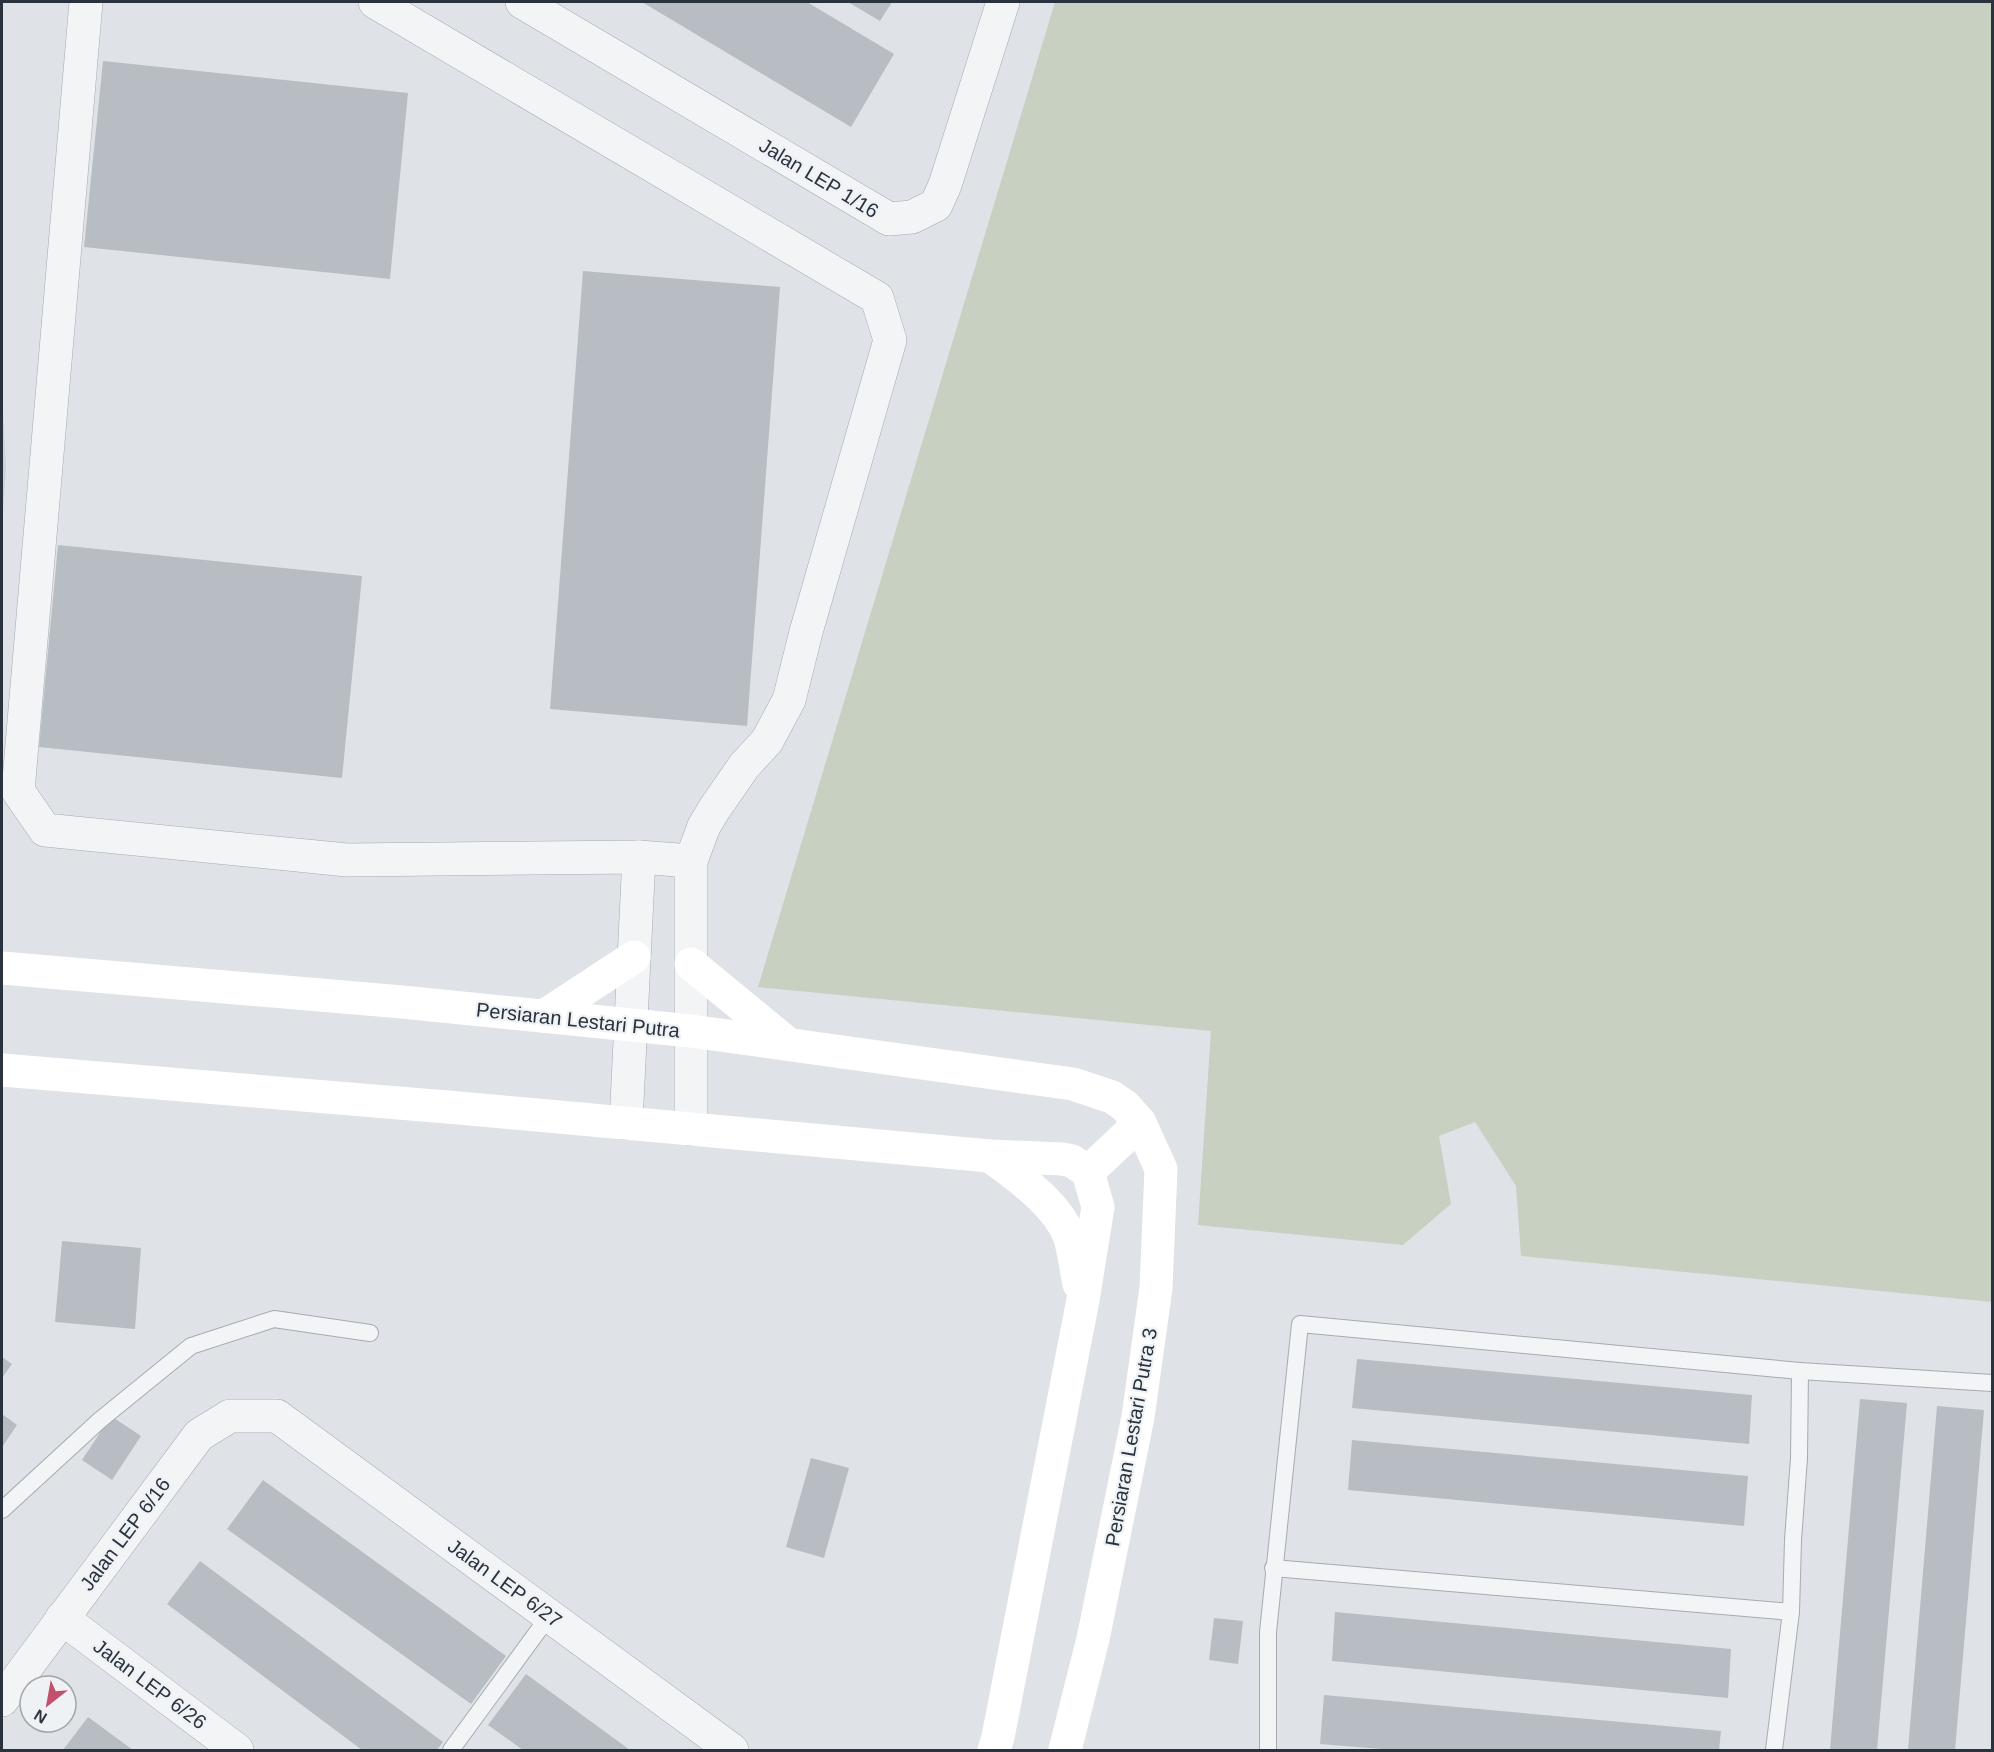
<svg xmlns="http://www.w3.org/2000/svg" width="1994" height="1752" font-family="Helvetica,sans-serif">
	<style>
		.built { fill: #ced3d9 }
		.green { fill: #c7d0c1 }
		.building { fill: #b7bdc3 }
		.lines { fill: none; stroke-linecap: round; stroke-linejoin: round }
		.lane-casing { stroke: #a5abb1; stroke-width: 18 }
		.street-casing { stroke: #a5abb1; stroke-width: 34 }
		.lane { stroke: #f2f4f6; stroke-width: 16 }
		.street { stroke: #f2f4f6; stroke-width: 33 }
		.secondary { stroke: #fff; stroke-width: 33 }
		.labels { text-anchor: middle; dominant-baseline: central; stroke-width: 4.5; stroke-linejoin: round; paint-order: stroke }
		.street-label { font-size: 20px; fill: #2a333d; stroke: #eff2f5 }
	</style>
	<rect width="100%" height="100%" fill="#dfe3e7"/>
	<!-- built -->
	<polygon class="built" points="2,390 6,468 2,528"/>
	<!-- green -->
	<polygon class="green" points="1055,2 1992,2 1992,1302 1521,1256 1516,1186 1475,1122 1439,1136 1451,1204 1403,1245 1198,1225 1211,1031 758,987"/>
	<!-- building -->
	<g class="building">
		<polygon points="642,2 807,2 894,54 851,127"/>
		<polygon points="848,2 892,2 880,21"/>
		<polygon points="103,61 408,93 390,279 84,247"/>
		<polygon points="583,271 780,287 747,726 550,709"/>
		<polygon points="58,545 362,576 342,778 39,747"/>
		<polygon points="62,1241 141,1248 135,1329 55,1322"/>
		<polygon points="2,1357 12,1364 2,1378"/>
		<polygon points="1357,1359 1752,1395 1749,1444 1352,1408"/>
		<polygon points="1860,1399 1907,1403 1877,1750 1830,1750"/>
		<polygon points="1937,1406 1984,1410 1955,1750 1908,1750"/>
		<polygon points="2,1414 17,1425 2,1447"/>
		<polygon points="111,1416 141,1436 112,1480 82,1460"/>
		<polygon points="1352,1440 1748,1476 1744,1526 1348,1490"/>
		<polygon points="811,1458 849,1468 824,1558 786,1547"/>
		<polygon points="263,1480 506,1656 471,1704 227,1529"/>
		<polygon points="200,1561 443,1742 437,1750 362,1750 167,1604"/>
		<polygon points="1335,1612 1731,1649 1728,1698 1332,1661"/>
		<polygon points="1214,1618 1243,1621 1238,1664 1209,1660"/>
		<polygon points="526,1674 630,1750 523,1750 488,1725"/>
		<polygon points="1324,1695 1721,1731 1719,1750 1394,1750 1320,1744"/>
		<polygon points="88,1717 133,1750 63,1750"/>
	</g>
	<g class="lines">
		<!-- lane casing -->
		<g class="lane-casing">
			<g id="lane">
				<polyline points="2,1510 100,1420 191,1346 274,1319 370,1333"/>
				<polyline points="1273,1568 1791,1612"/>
				<polyline points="451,1750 549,1616"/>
				<polyline points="1268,1750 1268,1632 1300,1324 1800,1371 1992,1383"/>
				<polyline points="1774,1750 1791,1612 1793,1540 1799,1458 1800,1371"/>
			</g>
		</g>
		<!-- street casing -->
		<g class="street-casing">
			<g id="street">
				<polyline points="86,2 18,791 45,830 347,860 639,857 691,861"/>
				<polyline points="375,2 877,298 890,340 806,632 789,700 767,741 744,766 715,808 704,826 691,861 691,1129"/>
				<polyline points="522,2 889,219 912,217 936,205 945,185 1003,2"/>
				<polyline points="626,1123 639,857"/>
				<polyline points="62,1618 237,1750"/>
				<polyline points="2,1700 199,1435 230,1416 277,1416 732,1750"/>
			</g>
		</g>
		<!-- lane -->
		<use href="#lane" class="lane"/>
		<!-- street -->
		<use href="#street" class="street"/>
		<!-- secondary -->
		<g class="secondary">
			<polyline points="691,964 787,1043"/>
			<polyline points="2,968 402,1002 691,1031 1073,1084 1112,1097 1125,1106 1140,1123 1161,1169 1156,1288 1138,1417 1093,1639 1065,1750"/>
			<polyline points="544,1016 634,957"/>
			<polyline points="2,1070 459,1108 990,1156 1062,1159 1072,1161 1088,1172"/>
			<path d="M 990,1156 C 1018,1177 1058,1204 1070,1238 C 1074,1253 1076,1269 1079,1284"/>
			<polyline points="1088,1172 1140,1123"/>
			<polyline points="994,1750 998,1737 1083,1300 1098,1207 1088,1172"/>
		</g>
	</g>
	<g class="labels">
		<!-- street labels -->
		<g class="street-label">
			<text transform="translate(819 178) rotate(31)">Jalan LEP 1/16</text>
			<text transform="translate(578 1020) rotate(6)">Persiaran Lestari Putra</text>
			<text transform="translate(1131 1437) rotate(-80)">Persiaran Lestari Putra 3</text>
			<text transform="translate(125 1534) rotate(-53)">Jalan LEP 6/16</text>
			<text transform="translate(505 1583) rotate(36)">Jalan LEP 6/27</text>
			<text transform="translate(150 1684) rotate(37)">Jalan LEP 6/26</text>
		</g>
	</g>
	<!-- border -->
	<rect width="1994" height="1752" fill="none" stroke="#2a333d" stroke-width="6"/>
	<!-- north arrow -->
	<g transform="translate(48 1704) rotate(211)"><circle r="28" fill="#eff2f5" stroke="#a0a6ab" stroke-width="1.5"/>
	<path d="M0-4.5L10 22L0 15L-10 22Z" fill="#c24f6c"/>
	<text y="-9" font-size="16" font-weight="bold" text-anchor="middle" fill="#2a333d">N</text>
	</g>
</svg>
